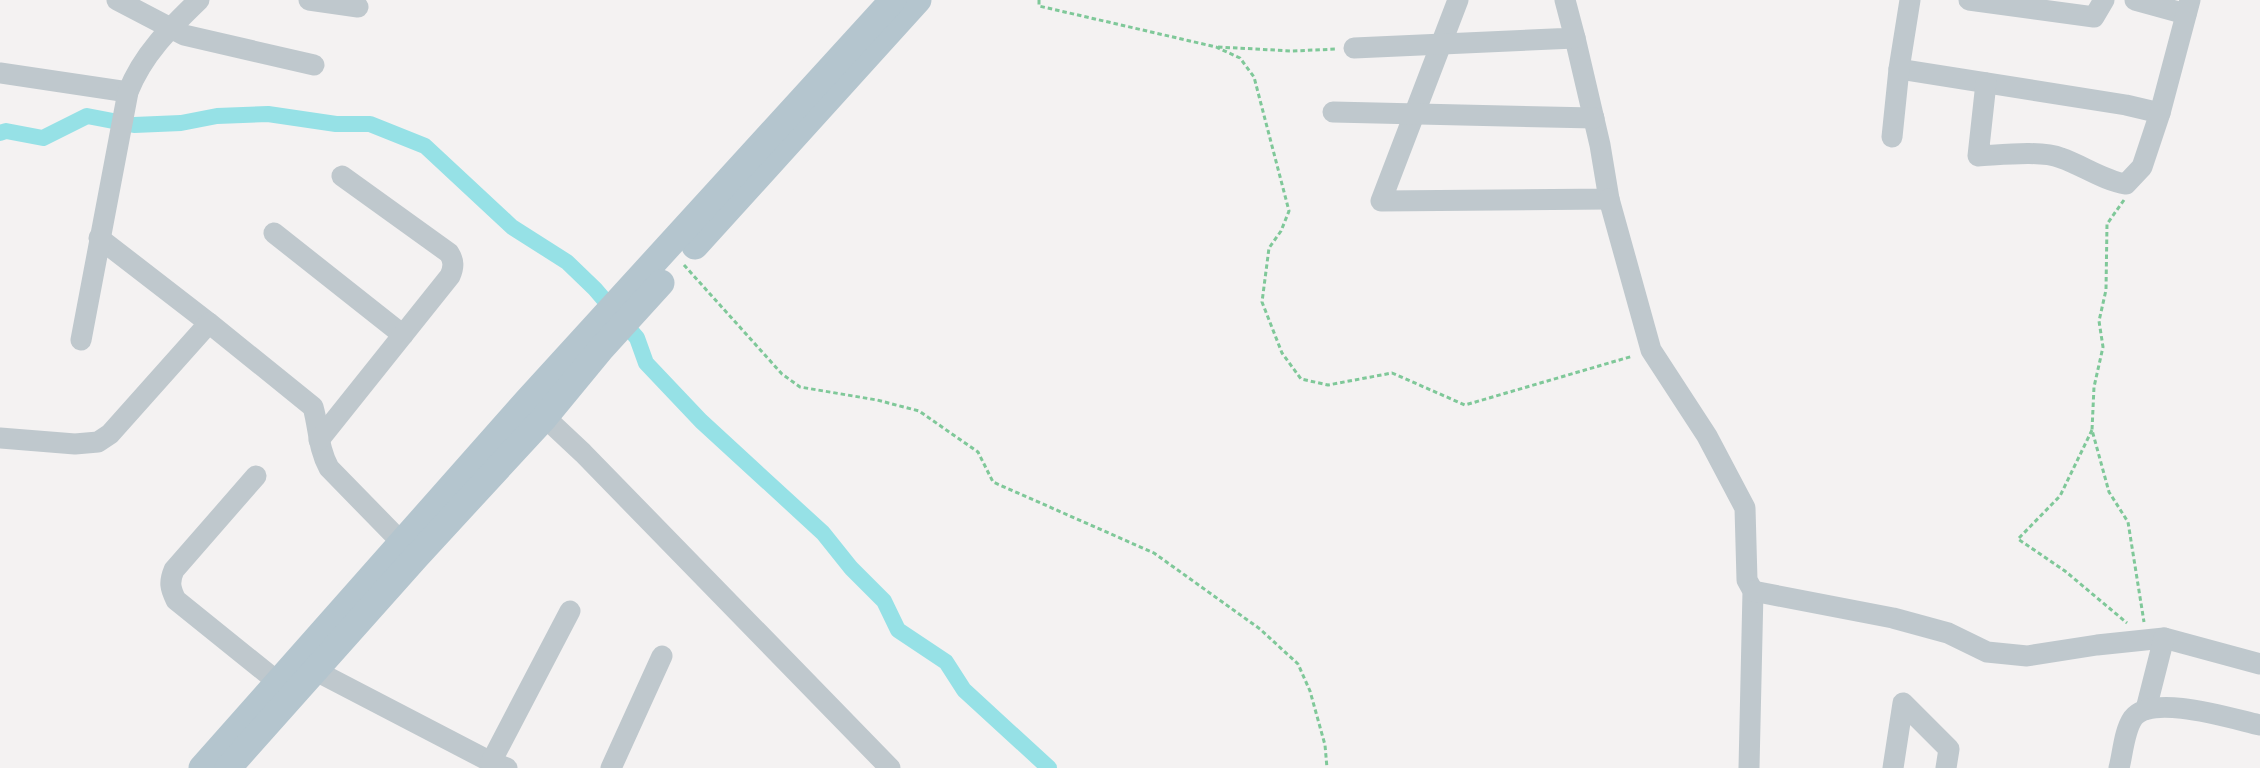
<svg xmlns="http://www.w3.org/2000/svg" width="2260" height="768" font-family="Mulish,sans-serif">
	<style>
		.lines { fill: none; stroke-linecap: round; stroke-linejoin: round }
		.canal { stroke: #96e1e6; stroke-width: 16 }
		.path { stroke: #7fc899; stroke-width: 3; stroke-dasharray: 4.5 3; stroke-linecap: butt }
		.minor { stroke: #bfc8cd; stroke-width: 21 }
		.major { stroke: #b4c5ce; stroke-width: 27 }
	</style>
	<rect width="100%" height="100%" fill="#f4f2f2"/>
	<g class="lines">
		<!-- canal -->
		<polyline class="canal" points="0,133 6,131 43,138 87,116 134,125 181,123 217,116 268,114 336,124 370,124 425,146 512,227 567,262 595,289 637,338 646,363 701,421 823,533 851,568 884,601 898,630 946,662 964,690 1049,768"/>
		<!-- path -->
		<g class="path">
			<polyline points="1039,0 1039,6 1216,47 1240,58 1254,77 1289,211 1281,231 1269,248 1262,302 1282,353 1301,379 1328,385 1392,373 1465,405 1633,356"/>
			<polyline points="1218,47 1292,51 1337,49"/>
			<polyline points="2124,200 2107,224 2106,290 2099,321 2103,347 2094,387 2092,430 2109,492 2128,522 2144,622"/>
			<polyline points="684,265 782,374 800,387 877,400 919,411 978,452 993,482 1154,553 1260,629 1298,664 1310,691 1325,745 1327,768"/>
			<polyline points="2092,430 2060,496 2018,539 2065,571 2127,623"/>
		</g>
		<!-- minor -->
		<g class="minor">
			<polyline points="117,0 184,35 314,65"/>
			<polyline points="309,0 358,7"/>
			<polyline points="1458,0 1381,201 1609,199 1600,145 1575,38"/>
			<polyline points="1969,0 2094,17 2104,0"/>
			<polyline points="2135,0 2186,14"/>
			<polyline points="1354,48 1575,38 1565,0"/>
			<polyline points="1899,69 2126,105 2160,113"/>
			<polyline points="0,73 128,92"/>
			<path d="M 1986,83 L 1978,156 C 2000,155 2041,150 2061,158 C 2082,165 2104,181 2126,184 L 2142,167 L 2160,113 L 2190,0"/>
			<polyline points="1333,112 1594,118"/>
			<polyline points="1892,137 1899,69 1910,0"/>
			<polyline points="1609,199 1651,350 1707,436 1745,508 1747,580 1753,591 1749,768"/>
			<polyline points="274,233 403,335"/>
			<polyline points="99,238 209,323"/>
			<path d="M 81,340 L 128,92 C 143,54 170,28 199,0"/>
			<polyline points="535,408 583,453 890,768"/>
			<path d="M 0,438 L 75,444 L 98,442 L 110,434 L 209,323 L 313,407 C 319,428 318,448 329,468 L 411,552"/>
			<path d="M 319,440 L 450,276 C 454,267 454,261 449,253 L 342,176"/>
			<path d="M 256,476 L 174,570 C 169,582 170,588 176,600 L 279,683"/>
			<polyline points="1753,591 1893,618 1948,633 1987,652 2027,656 2097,645 2164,638 2260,664"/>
			<polyline points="304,662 316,671 491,762 491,768"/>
			<polyline points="2146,709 2164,638"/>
			<polyline points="507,768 491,762 570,611"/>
			<polyline points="611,768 662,656"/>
			<polyline points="1893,768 1903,703 1949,749 1946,768"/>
			<path d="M 2119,768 C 2123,753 2124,731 2133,718 C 2152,693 2233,719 2260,725"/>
		</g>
		<!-- major -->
		<g class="major">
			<polyline points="695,246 918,0"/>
			<polyline points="202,768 527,401 893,0"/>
			<polyline points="228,768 416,557 545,417 601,349 661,283"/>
		</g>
	</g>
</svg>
